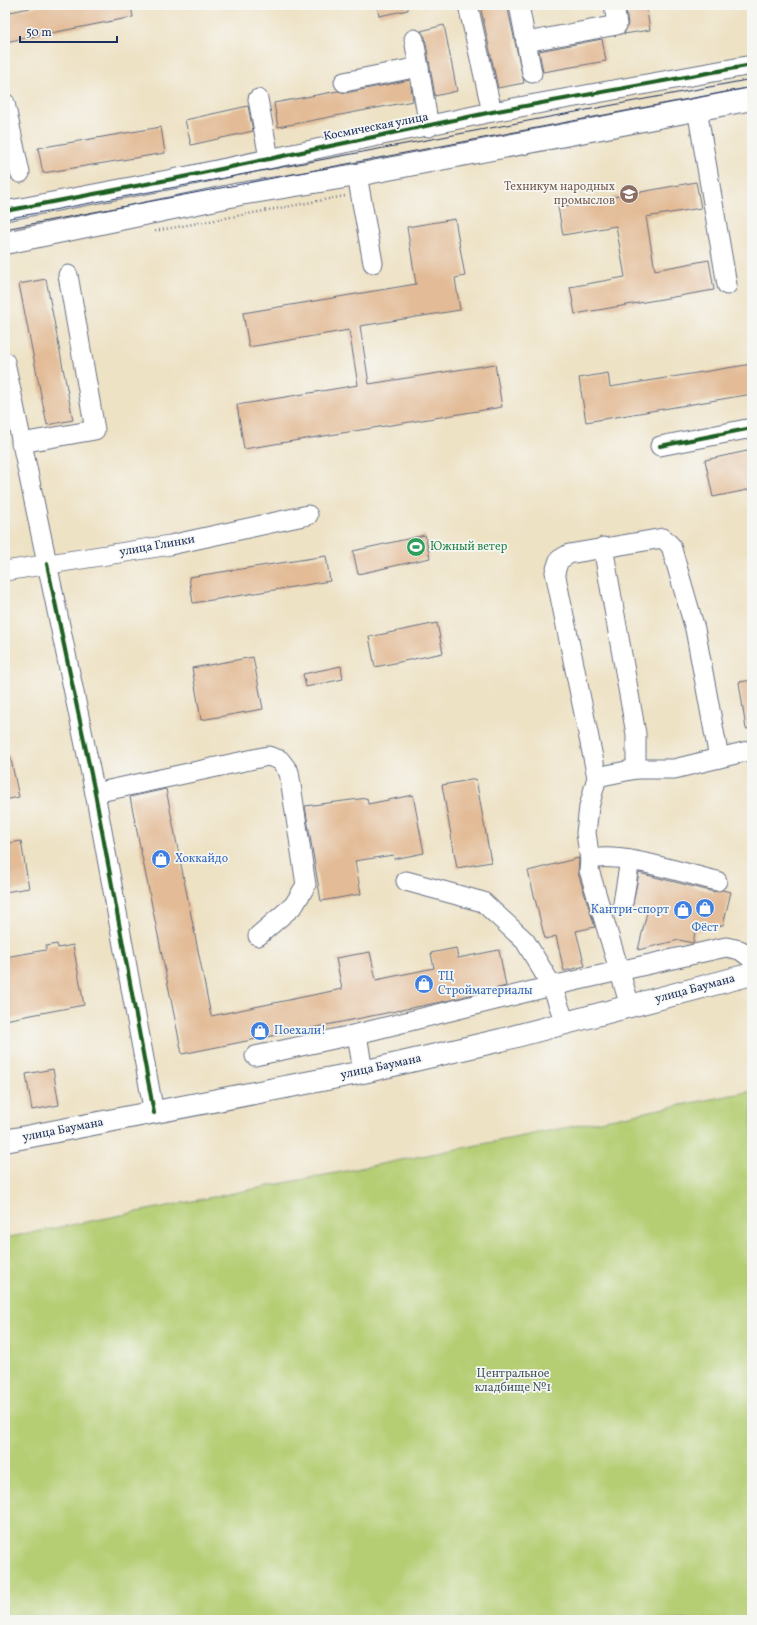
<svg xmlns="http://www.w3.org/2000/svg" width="757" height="1625" font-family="Vollkorn,serif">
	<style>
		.green { fill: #b5ce73; stroke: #687e68 }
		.building { fill: #e3bc97 }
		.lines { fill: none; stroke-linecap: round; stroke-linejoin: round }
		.minor-casing { stroke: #656e82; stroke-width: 21 }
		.major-casing { stroke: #656e82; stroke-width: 24 }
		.path { stroke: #656e82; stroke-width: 2.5; stroke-dasharray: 1 3; stroke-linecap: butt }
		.minor { stroke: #fff; stroke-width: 19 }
		.major { stroke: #fff; stroke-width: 22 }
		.tram { stroke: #1b2f5e; stroke-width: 1 }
		.cycleway-casing { stroke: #f6f6f2; stroke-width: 6 }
		.cycleway { stroke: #1b5e20; stroke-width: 4 }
		.labels { text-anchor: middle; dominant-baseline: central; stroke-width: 3.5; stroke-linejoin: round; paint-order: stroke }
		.street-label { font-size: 12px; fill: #1b2f5e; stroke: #f6f6f2 }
		.education-label { font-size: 12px; fill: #785e54; stroke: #f6f6f2; text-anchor: end }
		.leisure-label { font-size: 12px; fill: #27864d; stroke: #f6f6f2; text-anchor: start }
		.shop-label { font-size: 12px; fill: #366cbe; stroke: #f6f6f2; text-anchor: start }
		.park-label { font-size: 12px; fill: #425763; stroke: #f6f6f2 }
	</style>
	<rect width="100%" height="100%" fill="#f6f6f2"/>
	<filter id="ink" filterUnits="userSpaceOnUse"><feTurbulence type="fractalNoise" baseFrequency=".025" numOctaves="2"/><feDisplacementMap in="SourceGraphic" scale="8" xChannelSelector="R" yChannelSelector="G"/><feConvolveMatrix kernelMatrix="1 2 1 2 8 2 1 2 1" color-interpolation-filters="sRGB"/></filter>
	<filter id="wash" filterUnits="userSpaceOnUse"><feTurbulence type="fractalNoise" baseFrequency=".012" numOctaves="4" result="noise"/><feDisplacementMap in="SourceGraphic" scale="16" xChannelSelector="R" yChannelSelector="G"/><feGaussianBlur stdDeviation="0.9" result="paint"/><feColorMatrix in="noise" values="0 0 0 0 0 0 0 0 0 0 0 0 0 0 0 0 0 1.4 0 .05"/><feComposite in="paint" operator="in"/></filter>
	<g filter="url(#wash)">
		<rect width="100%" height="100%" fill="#eee2c5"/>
		<!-- green -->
		<polygon class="green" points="752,1091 752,1620 5,1620 5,1238"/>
		<g id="blocks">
			<!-- building -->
			<g class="building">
				<polygon points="45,5 131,5 133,17 5,42 5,13"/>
				<polygon points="377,5 408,5 408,10 379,16"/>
				<polygon points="480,5 507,5 524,83 498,88"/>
				<polygon points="625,5 646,5 650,30 624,34 628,24"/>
				<polygon points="444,25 457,91 435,96 425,37 421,31"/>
				<polygon points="602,39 606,61 543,72 539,51"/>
				<polygon points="410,80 413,101 278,127 274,103 338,91 346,93"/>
				<polygon points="248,106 253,131 191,145 185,120"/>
				<polygon points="161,127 165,153 43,173 38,148"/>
				<polygon points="696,182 701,208 646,217 655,270 709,260 714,290 575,314 570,287 625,277 616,226 563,235 558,207"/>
				<polygon points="455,219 465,276 455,278 460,310 360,326 369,384 495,364 502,407 244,449 237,405 358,385 349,330 249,347 243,313 416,284 407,227"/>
				<polygon points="46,279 73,420 47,425 19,284"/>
				<polygon points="752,364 752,394 586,422 579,378 608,373 610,387"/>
				<polygon points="752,450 752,489 713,497 705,460"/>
				<polygon points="425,535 430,558 358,574 353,551"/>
				<polygon points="326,556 330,581 193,603 189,577"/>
				<polygon points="437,623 443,653 375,667 369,637"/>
				<polygon points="253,657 263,709 201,720 192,668"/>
				<polygon points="341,666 343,679 306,687 303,674"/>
				<polygon points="752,680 752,728 746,729 739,682"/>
				<polygon points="5,755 10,755 19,797 5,800"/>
				<polygon points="476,779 491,862 457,868 442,785"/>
				<polygon points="166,789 211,1016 342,989 336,958 370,952 376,980 434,968 431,953 456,948 458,958 499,950 506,986 446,1001 182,1054 130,797"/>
				<polygon points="413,795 424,853 394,859 393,855 355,861 361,894 321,901 305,806 367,798 368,804"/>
				<polygon points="21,841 29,888 5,892 5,844"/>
				<polygon points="579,858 578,873 595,927 576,931 585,966 564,971 556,936 545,939 528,871"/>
				<polygon points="639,873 714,892 722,890 731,892 723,925 695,932 693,943 679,940 638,950 647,912 632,908"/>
				<polygon points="57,944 58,948 73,945 84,1005 5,1020 5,957 46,950 46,946"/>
				<polygon points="53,1069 59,1105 32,1110 26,1074"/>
			</g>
		</g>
	</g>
	<g filter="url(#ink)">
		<use href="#blocks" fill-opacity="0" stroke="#656e82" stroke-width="1"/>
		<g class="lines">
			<!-- minor casing -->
			<g class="minor-casing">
				<g id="minor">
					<polyline points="468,5 492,112"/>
					<polyline points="519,5 532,73"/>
					<polyline points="414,39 429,127"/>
					<polyline points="526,42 617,25 614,5"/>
					<polyline points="344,82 419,67"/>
					<polyline points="258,99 269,158"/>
					<polyline points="5,103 20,173"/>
					<polyline points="697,109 727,285"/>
					<polyline points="357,175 373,263"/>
					<polyline points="5,211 183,177 492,112 752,65"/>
					<polyline points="5,362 95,793 154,1113"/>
					<polyline points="21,443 95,430 68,275"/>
					<polyline points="660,446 752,428"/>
					<polyline points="603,547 636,734 636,769"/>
					<polyline points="5,571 170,545 308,515"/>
					<polyline points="597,777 636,769 674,769 752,750"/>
					<polyline points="95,793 268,756 280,760 289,772 306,885 294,905 258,936"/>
					<polyline points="590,860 586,833 589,807 597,777 555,572 559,560 569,554 663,538 671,546 695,629 719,758"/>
					<polyline points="406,881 483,902 525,941 552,986 565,1023"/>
					<polyline points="623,903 630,860"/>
					<path d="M 630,1006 L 589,870 L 590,860 C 615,850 689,875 717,881"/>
					<polyline points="357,1034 363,1072"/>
					<polyline points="255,1056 357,1034 552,986 726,947 740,950 752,959"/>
				</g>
			</g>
			<!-- major casing -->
			<g class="major-casing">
				<g id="major">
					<polyline points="5,243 240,194 357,175 752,99"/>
					<polyline points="5,1141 363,1072 501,1040 752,974"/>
				</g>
			</g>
			<!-- path -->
			<polyline class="path" points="155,231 345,196"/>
			<!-- minor -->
			<use href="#minor" class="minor"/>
			<!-- major -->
			<use href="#major" class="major"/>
			<!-- tram -->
			<g class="tram">
				<polyline points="5,219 752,79"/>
				<polyline points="5,229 752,87"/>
			</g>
			<!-- cycleway casing -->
			<g class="cycleway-casing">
				<g id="cycleway">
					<polyline points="5,211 183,177 492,112 752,65"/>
					<polyline points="660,446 752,428"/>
					<polyline points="47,564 95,793 154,1113"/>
				</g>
			</g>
			<!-- cycleway -->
			<use href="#cycleway" class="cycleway"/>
		</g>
	</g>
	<!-- icons -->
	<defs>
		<g id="university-disc" transform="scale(1)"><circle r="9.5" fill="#8d6e63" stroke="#f6f6f2"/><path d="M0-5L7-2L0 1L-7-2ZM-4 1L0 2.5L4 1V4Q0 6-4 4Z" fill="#fff"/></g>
		<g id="stadium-disc" transform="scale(1)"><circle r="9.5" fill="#2e9e5b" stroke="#f6f6f2"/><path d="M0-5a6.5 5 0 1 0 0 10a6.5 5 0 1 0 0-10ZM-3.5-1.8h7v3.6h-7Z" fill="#fff"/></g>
		<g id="shop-disc" transform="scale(1)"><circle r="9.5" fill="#3f7fe0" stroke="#f6f6f2"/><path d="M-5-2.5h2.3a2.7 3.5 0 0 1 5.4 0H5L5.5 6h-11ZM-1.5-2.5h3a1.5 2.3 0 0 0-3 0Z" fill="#fff"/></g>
	</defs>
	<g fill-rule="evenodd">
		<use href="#university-disc" x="629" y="194"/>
		<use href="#stadium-disc" x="416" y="547"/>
		<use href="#shop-disc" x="161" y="859"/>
		<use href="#shop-disc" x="705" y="908"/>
		<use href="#shop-disc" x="683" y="910"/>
		<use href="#shop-disc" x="424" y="984"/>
		<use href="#shop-disc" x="260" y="1031"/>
	</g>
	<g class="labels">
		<!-- street labels -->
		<g class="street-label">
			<text transform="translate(376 127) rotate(-11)">Космическая улица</text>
			<text transform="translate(157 546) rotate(-10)">улица Глинки</text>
			<text transform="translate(695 989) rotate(-15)">улица Баумана</text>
			<text transform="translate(381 1067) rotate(-12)">улица Баумана</text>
			<text transform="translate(63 1130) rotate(-11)">улица Баумана</text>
		</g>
		<!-- education labels -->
		<g class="education-label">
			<text x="615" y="187">Техникум народных<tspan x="615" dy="14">промыслов</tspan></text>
		</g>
		<!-- leisure labels -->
		<g class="leisure-label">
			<text x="430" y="547">Южный ветер</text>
		</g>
		<!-- shop labels -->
		<g class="shop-label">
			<text x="175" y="859">Хоккайдо</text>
			<text x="669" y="910" text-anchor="end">Кантри-спорт</text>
			<text x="705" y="928" text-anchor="middle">Фёст</text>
			<text x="438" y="977">ТЦ<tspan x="438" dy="14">Стройматериалы</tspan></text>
			<text x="274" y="1031">Поехали!</text>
		</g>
		<!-- park labels -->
		<g class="park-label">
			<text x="513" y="1374">Центральное<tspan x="513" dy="14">кладбище №1</tspan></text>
		</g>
	</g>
	<!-- margin -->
	<rect width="757" height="1625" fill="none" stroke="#f6f6f2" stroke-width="20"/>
	<!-- scale -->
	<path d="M20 36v6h97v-6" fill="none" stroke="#1b2f5e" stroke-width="2"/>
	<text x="26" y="36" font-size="12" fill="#1b2f5e" stroke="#f6f6f2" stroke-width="3" paint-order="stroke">50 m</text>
</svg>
